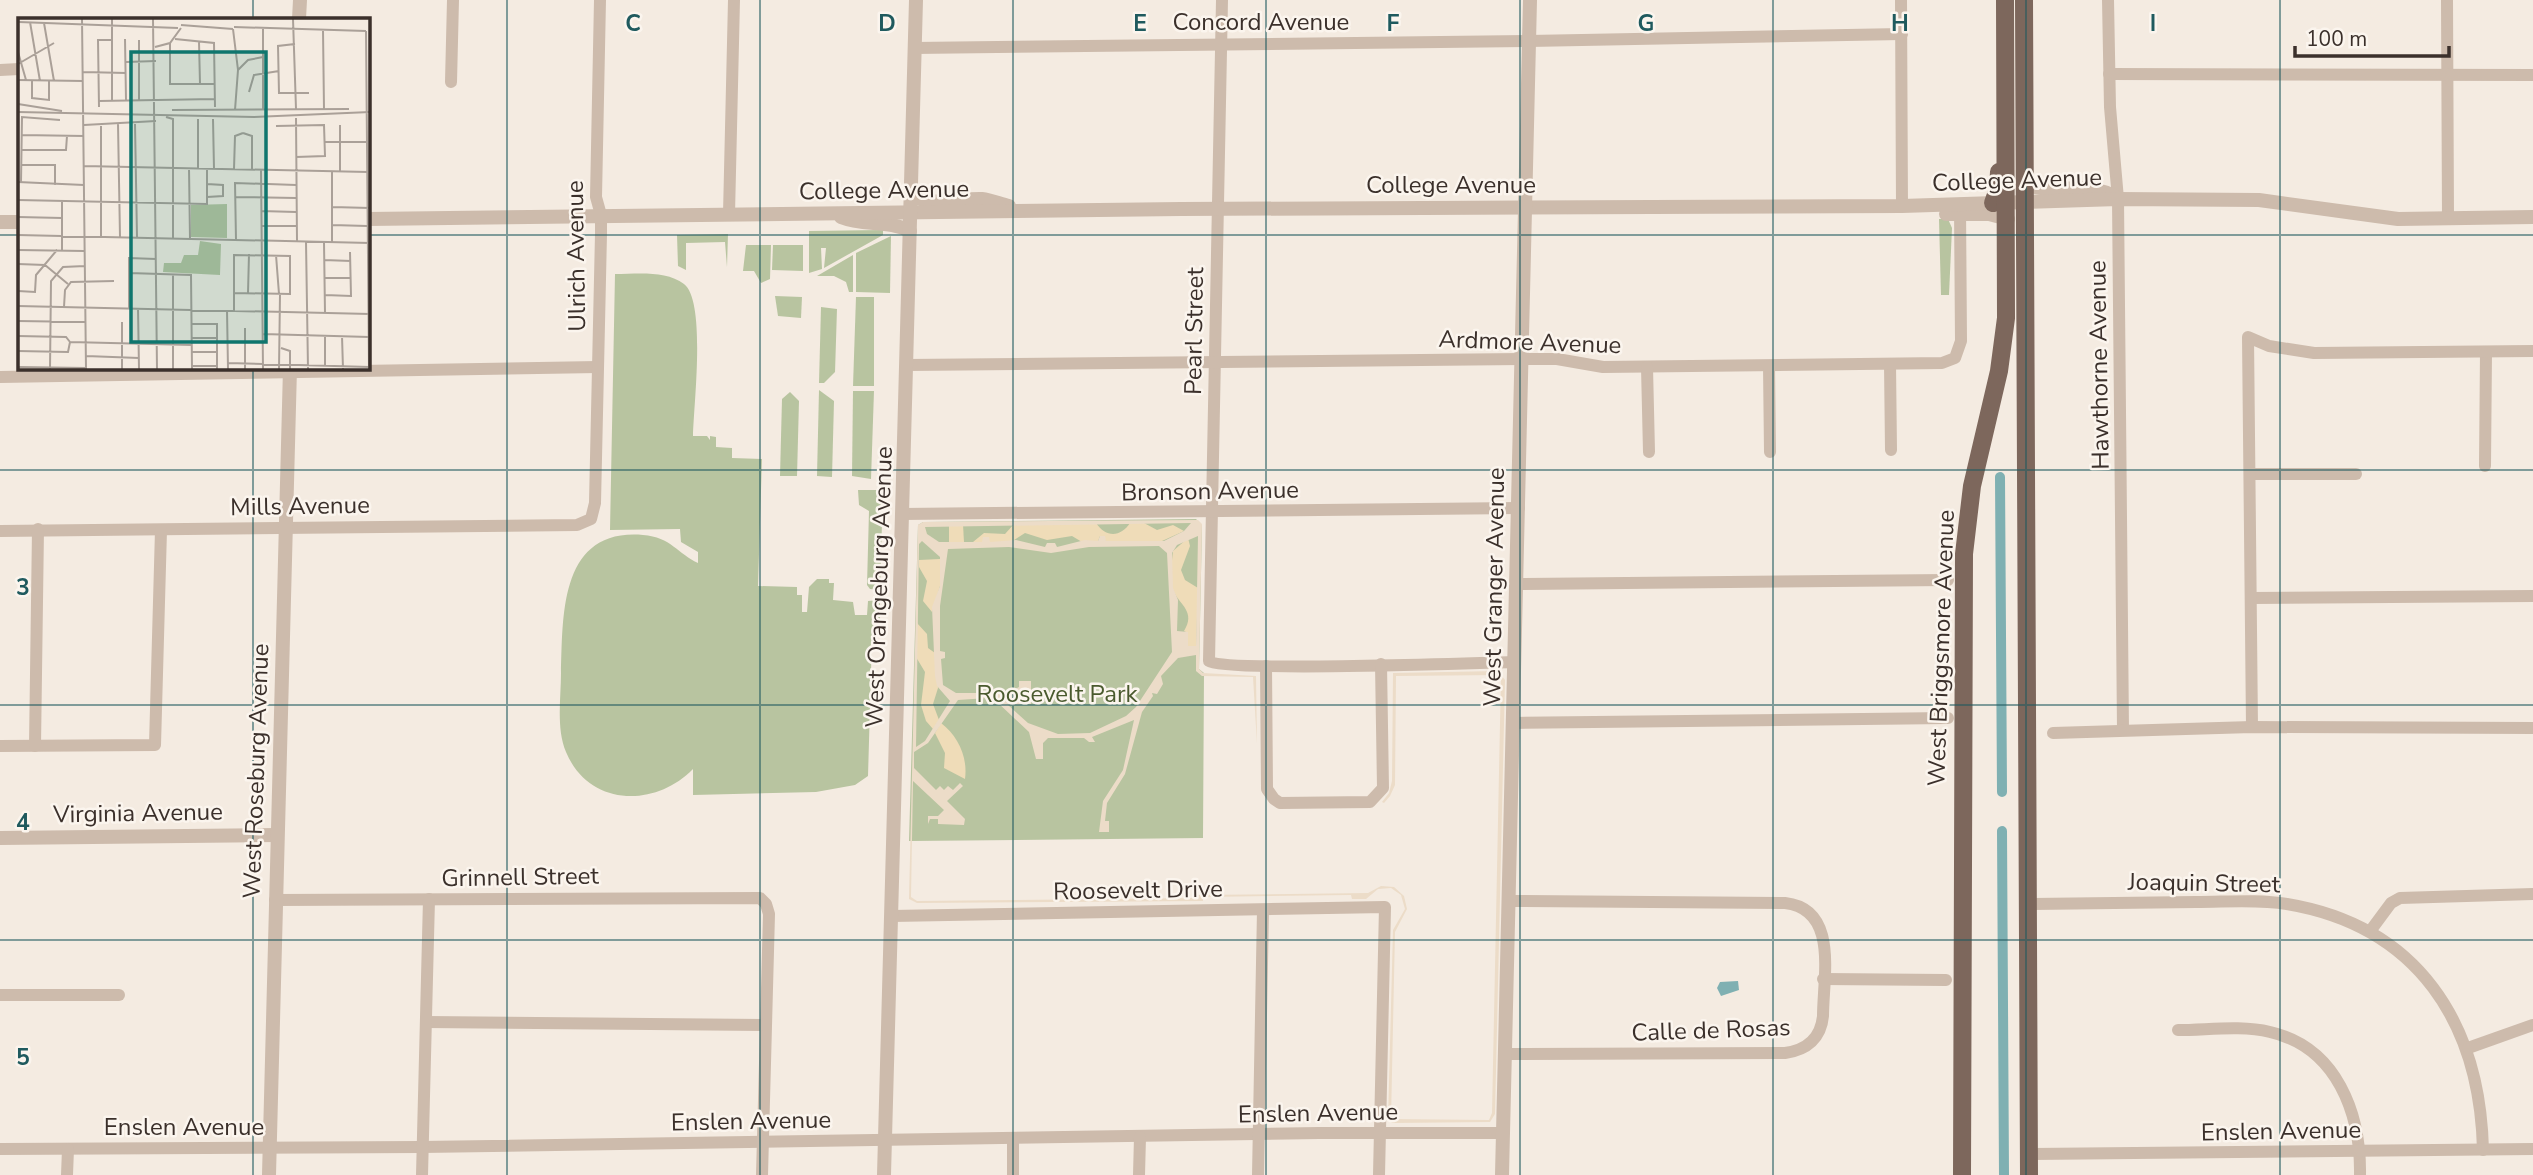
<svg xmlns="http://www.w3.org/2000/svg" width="2533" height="1175" font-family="'Nunito Sans',sans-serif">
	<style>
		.green { fill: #b8c4a0 }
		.sand { fill: #efdcb8 }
		.plaza { fill: #ecdcc8; fill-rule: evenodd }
		.water { fill: #7fb0b2 }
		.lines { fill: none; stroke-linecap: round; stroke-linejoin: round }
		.canal { stroke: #7fb0b2; stroke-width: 10 }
		.minor { stroke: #cdbbac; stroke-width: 12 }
		.tertiary { stroke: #cdbbac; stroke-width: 14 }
		.primary { stroke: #7d675c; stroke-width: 18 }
		.grid { fill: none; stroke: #1f5a5e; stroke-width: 2; stroke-opacity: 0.55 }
		.labels { text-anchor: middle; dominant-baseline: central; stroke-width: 5; stroke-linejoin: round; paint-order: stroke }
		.street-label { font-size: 24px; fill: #3b302b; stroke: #fbf5ee }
		.park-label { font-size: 24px; fill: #4a5a2e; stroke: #fbf5ee }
		.inset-road { fill: none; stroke: #aaa098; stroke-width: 2 }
		.view { fill: #0f766e; fill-opacity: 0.15; stroke: #0f766e; stroke-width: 3.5 }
		.inset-edge { fill: none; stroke: #3b302b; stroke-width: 3.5 }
		.grid-label { font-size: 23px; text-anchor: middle; font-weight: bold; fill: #1f5a5e; stroke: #fbf5ee; stroke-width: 5; stroke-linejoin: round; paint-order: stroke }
	</style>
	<rect width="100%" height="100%" fill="#f4ebe1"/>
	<!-- green -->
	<g class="green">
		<polygon points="1939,219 1948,219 1952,228 1949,295 1941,295"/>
		<polygon points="883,230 883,235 824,268 826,248 821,248 822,269 809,273 809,231"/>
		<polygon points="728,234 727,267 725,242 686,243 686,270 678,266 677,235"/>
		<polygon points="891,236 890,293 856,292 856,253"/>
		<polygon points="746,245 771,245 770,279 761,283 754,271 743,271"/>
		<polygon points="773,245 803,245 803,271 772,270"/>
		<polygon points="853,255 853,292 849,292 846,282 834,276 817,276"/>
		<path d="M 615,274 C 637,274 666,270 684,284 C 706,301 694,402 693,436 L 707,436 L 710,440 L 710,436 L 716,437 L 716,447 L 732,448 L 732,458 L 762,459 L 758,586 L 797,587 L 797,595 L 802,595 L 802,612 L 807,612 L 809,587 L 817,579 L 829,579 L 829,583 L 834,583 L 833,600 L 853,602 L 855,615 L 867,615 L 868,601 L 880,600 L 880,631 L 872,637 L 868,776 L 855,785 L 816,792 L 693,795 L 693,769 C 655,808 589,807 566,752 C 556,728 561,698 561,673 C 563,616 559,528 643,535 C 671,537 678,554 698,563 L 698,552 L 681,542 L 680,529 L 610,530 Z"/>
		<polygon points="775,296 802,297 801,318 778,316"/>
		<polygon points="856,297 874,297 874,386 853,386"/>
		<polygon points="821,307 837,309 835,372 824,383 819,383"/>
		<polygon points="819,390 834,401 832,477 817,476"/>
		<polygon points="853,391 874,391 871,479 852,476"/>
		<polygon points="790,392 799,401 797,476 780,476 782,399"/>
		<polygon points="858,490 883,490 880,590 870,589 867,585 869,511 859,505"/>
		<polygon points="1196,519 1202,525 1199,669 1204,673 1203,838 909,841 918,525 923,522"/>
	</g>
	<!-- sand -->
	<g class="sand">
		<path d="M 1096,523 C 1106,538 1121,537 1130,523 L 1144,523 L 1157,530 L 1173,525 L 1184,531 L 1162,541 L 1106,541 L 1100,536 L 1098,541 L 1082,542 L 1072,536 L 1047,540 L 1025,533 L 1011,542 L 973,542 L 984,533 L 1005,534 L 1014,524 Z"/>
		<polygon points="949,525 963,525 964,542 949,542"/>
		<path d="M 1188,538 L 1190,546 L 1181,570 L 1185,580 L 1198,588 L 1196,646 L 1188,646 L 1188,633 L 1184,631 C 1196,612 1180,605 1174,592 C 1169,582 1172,561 1173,551 Z"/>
		<polygon points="940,559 940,586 932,612 923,601 927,581 919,567 919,560"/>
		<polygon points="917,623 927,634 928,648 935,653 938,688 933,704 939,720 933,729 926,721 921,705 925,672 916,657"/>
		<path d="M 941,723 C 958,736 968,757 965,779 L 944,768 L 945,753 L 935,733 Z"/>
	</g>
	<!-- plaza -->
	<path class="plaza" d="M 1198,520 L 1202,524 L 1199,669 L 1203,673 L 1256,676 L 1257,744 L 1253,677 L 1202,676 L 1196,671 L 1196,655 L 1178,658 L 1161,676 L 1163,684 L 1157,694 L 1152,693 L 1153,696 L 1142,712 L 1125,774 L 1107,803 L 1105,821 L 1109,821 L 1109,832 L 1099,832 L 1103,801 L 1123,770 L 1134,720 L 1092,737 L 1095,742 L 1089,742 L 1084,738 L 1048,738 L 1043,743 L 1043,759 L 1036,759 L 1029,732 L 996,701 L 988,698 L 958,700 L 928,743 L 914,752 L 914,768 L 936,790 L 940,786 L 944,790 L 948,786 L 953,790 L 960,783 L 963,786 L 947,801 L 965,819 L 964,825 L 938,824 L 938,819 L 930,819 L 928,824 L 928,816 L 938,816 L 944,810 L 913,781 L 911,897 L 917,901 L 1198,898 L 1198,895 L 1368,893 L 1381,886 L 1394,887 L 1404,896 L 1407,909 L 1395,932 L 1391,1119 L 1489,1120 L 1492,1113 L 1501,675 L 1396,676 L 1395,785 L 1390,796 L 1384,803 L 1382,802 L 1389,793 L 1392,781 L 1393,673 L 1498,671 L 1505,680 L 1495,1114 L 1490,1122 L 1393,1123 L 1388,1121 L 1393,930 L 1405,909 L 1401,895 L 1391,888 L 1378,889 L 1366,899 L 1352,899 L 1351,895 L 1203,897 L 1203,901 L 917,903 L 909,899 L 918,525 L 923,522 ZM 1191,523 L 1184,531 L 1164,541 L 1106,541 L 1105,536 L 1100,536 L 1098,541 L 1085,540 L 1057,547 L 1055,543 L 1047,543 L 1045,547 L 1016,540 L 990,542 L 989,537 L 983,537 L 982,542 L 939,542 L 927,534 L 925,527 ZM 1198,536 L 1196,646 L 1188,646 L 1188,632 L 1177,631 L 1178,600 L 1173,588 L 1172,553 L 1177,545 ZM 922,541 L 940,557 L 940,586 L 932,607 L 935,676 L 937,686 L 950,701 L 925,741 L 916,747 L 919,544 ZM 1159,546 L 1167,553 L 1172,652 L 1136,707 L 1126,716 L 1090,733 L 1058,734 L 1028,723 L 1008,705 L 1031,704 L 1031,681 L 1019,681 L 1019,687 L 1007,693 L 956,693 L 943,685 L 941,659 L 945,658 L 945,652 L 940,651 L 940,606 L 948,549 L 1009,547 L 1051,553 L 1089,547 Z"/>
	<!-- water -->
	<polygon class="water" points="1738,981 1739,990 1721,996 1717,988 1720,982"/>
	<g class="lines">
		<!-- canal -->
		<g class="canal">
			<polyline points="2000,477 2002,792"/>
			<polyline points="2002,831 2004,1175"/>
		</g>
		<!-- minor -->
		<g class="minor">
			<path d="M 1222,0 L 1209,661 C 1223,672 1477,663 1515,662"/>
			<polyline points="1901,0 1902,206"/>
			<polyline points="2108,0 2110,107 2118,199 2123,730"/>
			<polyline points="2447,0 2448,218"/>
			<polyline points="914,48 1529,41 1902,34"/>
			<polyline points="0,70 19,69"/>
			<polyline points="2109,74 2533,75"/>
			<polyline points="451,82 453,0"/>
			<polyline points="729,214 734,0"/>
			<polyline points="1890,364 1891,450"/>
			<polyline points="906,365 1522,359 1557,359 1603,367 1942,363 1955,358 1961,341 1960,206"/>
			<polyline points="1769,366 1770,452"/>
			<polyline points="1647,367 1649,452"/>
			<polyline points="0,377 598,367"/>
			<polyline points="2485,466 2486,352"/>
			<polyline points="2251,474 2356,474"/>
			<polyline points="902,514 1519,508"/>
			<polyline points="0,531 577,525 591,519 595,503 601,234 601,215 596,197 600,0"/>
			<polyline points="1517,584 1948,580"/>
			<polyline points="2252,598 2533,596"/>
			<polyline points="1266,666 1267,789 1274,799 1280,803 1370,802 1383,788 1381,664"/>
			<polyline points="1513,723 1948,718"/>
			<polyline points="2252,727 2248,337 2269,346 2314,353 2533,351"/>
			<polyline points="2053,733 2252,727 2533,728"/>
			<polyline points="0,746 155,745 161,530"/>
			<polyline points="35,746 38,529"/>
			<polyline points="275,900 760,898 766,904 769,914 762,1175"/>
			<path d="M 2026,904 C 2083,903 2140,903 2196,902 C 2226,902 2258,899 2287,904 C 2418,926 2480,1023 2483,1150"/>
			<polyline points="892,916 1385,907 1379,1175"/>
			<polyline points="2371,930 2391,903 2400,898 2533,894"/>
			<polyline points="1823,979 1946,980"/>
			<polyline points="0,995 119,995"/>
			<polyline points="426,1022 765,1025"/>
			<path d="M 2178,1030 C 2208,1030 2241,1025 2270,1032 C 2337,1047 2361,1114 2360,1175"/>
			<polyline points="2468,1048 2533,1025"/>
			<path d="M 1504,1054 L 1785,1053 C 1807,1050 1821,1038 1823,1016 C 1823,977 1839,909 1785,903 L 1509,901"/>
			<polyline points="0,1149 422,1147 1319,1133 1502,1133"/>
			<polyline points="2029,1154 2533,1149"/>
			<polyline points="67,1175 68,1149"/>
			<polyline points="422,1175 429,899"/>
			<polyline points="1013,1175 1013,1138"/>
			<polyline points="1139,1175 1140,1137"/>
			<polyline points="1258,1175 1263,910"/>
		</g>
		<!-- tertiary -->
		<g class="tertiary">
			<polyline points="299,19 300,0"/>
			<path d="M 2025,184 C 2057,197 2084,178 2117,198"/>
			<path d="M 912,194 C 929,208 960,198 982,199 C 991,200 1000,204 1009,206"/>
			<polyline points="1946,214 1989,214 2008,219"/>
			<path d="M 841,217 C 863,226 889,220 910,231"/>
			<polyline points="368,219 1181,209 1902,206 2118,199 2259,200 2398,219 2533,217"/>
			<polyline points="0,222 19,222"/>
			<polyline points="0,838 277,835"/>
			<polyline points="269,1175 290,368"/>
			<polyline points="884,1175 916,0"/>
			<polyline points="1502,1175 1530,0"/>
		</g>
		<!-- primary -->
		<g class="primary">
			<polyline points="2024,0 2029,1175"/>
			<polyline points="1993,203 1998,189 1999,172"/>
			<polyline points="1962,1175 1964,554 1972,486 1999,371 2006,318 2005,0"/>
		</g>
	</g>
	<!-- grid -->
	<path class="grid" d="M 253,0 L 253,19M 507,0 L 507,1175M 760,0 L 760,1175M 1013,0 L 1013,1175M 1266,0 L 1266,1175M 1520,0 L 1520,1175M 1773,0 L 1773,1175M 2026,0 L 2026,1175M 2280,0 L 2280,1175M 0,235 L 19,235M 368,235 L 2533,235M 253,368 L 253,1175M 0,470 L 2533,470M 0,705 L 2533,705M 0,940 L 2533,940"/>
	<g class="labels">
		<!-- street labels -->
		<g class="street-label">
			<text x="1261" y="22">Concord Avenue</text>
			<text transform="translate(2017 180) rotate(-2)">College Avenue</text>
			<text x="1451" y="185">College Avenue</text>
			<text transform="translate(884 190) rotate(-1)">College Avenue</text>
			<text transform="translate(576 256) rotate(-91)">Ulrich Avenue</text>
			<text transform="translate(1194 331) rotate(-89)">Pearl Street</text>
			<text transform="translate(1530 342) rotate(2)">Ardmore Avenue</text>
			<text transform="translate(2099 365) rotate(-91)">Hawthorne Avenue</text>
			<text transform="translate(1210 491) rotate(-1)">Bronson Avenue</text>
			<text transform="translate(300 506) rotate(-1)">Mills Avenue</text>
			<text transform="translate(879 587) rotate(-88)">West Orangeburg Avenue</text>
			<text transform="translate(1494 587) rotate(-89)">West Granger Avenue</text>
			<text transform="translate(1941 648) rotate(-88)">West Briggsmore Avenue</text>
			<text transform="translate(256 771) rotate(-88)">West Roseburg Avenue</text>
			<text transform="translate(138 813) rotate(-1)">Virginia Avenue</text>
			<text transform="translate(520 877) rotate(-1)">Grinnell Street</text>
			<text transform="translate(2204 883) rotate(1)">Joaquin Street</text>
			<text transform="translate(1138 890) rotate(-1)">Roosevelt Drive</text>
			<text transform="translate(1711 1030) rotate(-2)">Calle de Rosas</text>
			<text transform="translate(1318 1113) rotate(-1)">Enslen Avenue</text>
			<text transform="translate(751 1121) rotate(-1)">Enslen Avenue</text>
			<text x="184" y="1127">Enslen Avenue</text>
			<text transform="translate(2281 1131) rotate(-1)">Enslen Avenue</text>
		</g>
		<!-- park labels -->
		<g class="park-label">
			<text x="1057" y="694">Roosevelt Park</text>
		</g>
	</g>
	<!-- overview -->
	<g transform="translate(18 18)">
		<rect width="352" height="352" fill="#f4ebe1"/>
		<path d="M 209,186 L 209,220 L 173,219 L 173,187 ZM 182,223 L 203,226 L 202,257 L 145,254 L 146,245 L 163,245 L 166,237 L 180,237 Z" fill="#b8c4a0"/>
		<path class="inset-road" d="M 64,1 L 68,351M 94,1 L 94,83M 135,1 L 139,351M 275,1 L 278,91M 1,4 L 160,10M 12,4 L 22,63M 26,5 L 36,63M 163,7 L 215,11M 216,9 L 348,13M 245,10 L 245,91M 215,11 L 220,52M 305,12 L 306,91M 348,13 L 351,351M 107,21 L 108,82M 157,21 L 196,25 L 197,89M 121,22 L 121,82M 181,24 L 182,66M 152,25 L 152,66 L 196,66M 277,26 L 260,28 L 261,75 L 291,75M 137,29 L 152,25 L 163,10M 0,34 L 8,62M 108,44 L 138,43M 0,46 L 36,25M 65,54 L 108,55M 0,62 L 65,63M 14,63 L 14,80 L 31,82 L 31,63M 231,74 L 236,57 L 261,53M 81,83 L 197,81M 0,86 L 44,93M 81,89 L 80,22 L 93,22M 154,92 L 331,91M 217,92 L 220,52 L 230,42 L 245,39M 0,94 L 236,99 L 352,94M 148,99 L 155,101 L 155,220M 278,100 L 279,223M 180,101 L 180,150M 195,101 L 196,151M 83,106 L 83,218M 100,106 L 102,219M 117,106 L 119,219M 66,107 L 138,103M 322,107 L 322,154M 258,108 L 306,107 L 307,138 L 278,139M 225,115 L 234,118 L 234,152M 3,117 L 66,118M 307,124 L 349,124M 3,132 L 48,132 L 49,118M 3,147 L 37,147 L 37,167M 66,148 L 350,154M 171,150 L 172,221M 216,151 L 217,118 L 225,115M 243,152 L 245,351M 314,154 L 314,224M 0,164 L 66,167M 3,164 L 4,99 L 42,102M 189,166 L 205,167 L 205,178 L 189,179M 217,179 L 278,180M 0,182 L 189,186 L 189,150M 44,183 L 44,232M 314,189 L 352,190M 243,193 L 278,194M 0,199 L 44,200M 314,207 L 349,208M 244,208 L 279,208M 0,217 L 352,225M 218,222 L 217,165 L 278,167M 288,224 L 290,351M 306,224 L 307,295M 0,232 L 66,233M 258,237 L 261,276M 306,242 L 333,243M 0,246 L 27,247 L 50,266M 111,255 L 173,257 L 174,351M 155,256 L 155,351M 306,260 L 333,260M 0,273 L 17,274 L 18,257 L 39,232M 216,275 L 272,276 L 272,238 L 216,237 L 216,293M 230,275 L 231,236M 307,277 L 333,278 L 332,234M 0,288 L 352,296M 46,289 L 47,272 L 53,264 L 96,263M 111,290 L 111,240 L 138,241M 120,290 L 121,351M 209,292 L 210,351M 0,303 L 67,304M 174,306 L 199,306 L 199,351M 227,310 L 227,351M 245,316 L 351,319M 0,318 L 48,319 L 52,324M 307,318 L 307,348M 324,318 L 325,351M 174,320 L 199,320M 52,324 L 174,327M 263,330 L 272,333 L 272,351M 0,333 L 50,334 L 52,324M 174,334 L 199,334M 68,338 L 121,340M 210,345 L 352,349M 174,348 L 199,348M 0,349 L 68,350M 32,351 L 33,263 L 45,249 L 67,248M 104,351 L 104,304M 261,351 L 262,276"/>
		<path class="view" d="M 113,34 L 248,34 L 248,324 L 113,324 Z"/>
		<rect width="352" height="352" class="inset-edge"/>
	</g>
	<g class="grid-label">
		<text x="633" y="31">C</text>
		<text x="887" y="31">D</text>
		<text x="1140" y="31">E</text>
		<text x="1393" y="31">F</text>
		<text x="1646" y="31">G</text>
		<text x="1900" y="31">H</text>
		<text x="2153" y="31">I</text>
		<text x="23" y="595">3</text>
		<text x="23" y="830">4</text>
		<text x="23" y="1065">5</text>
	</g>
	<!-- scale -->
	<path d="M2295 46v10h154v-10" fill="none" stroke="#3b302b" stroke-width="3.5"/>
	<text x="2306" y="46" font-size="21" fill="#3b302b" stroke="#fbf5ee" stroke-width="5" paint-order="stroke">100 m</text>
</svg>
